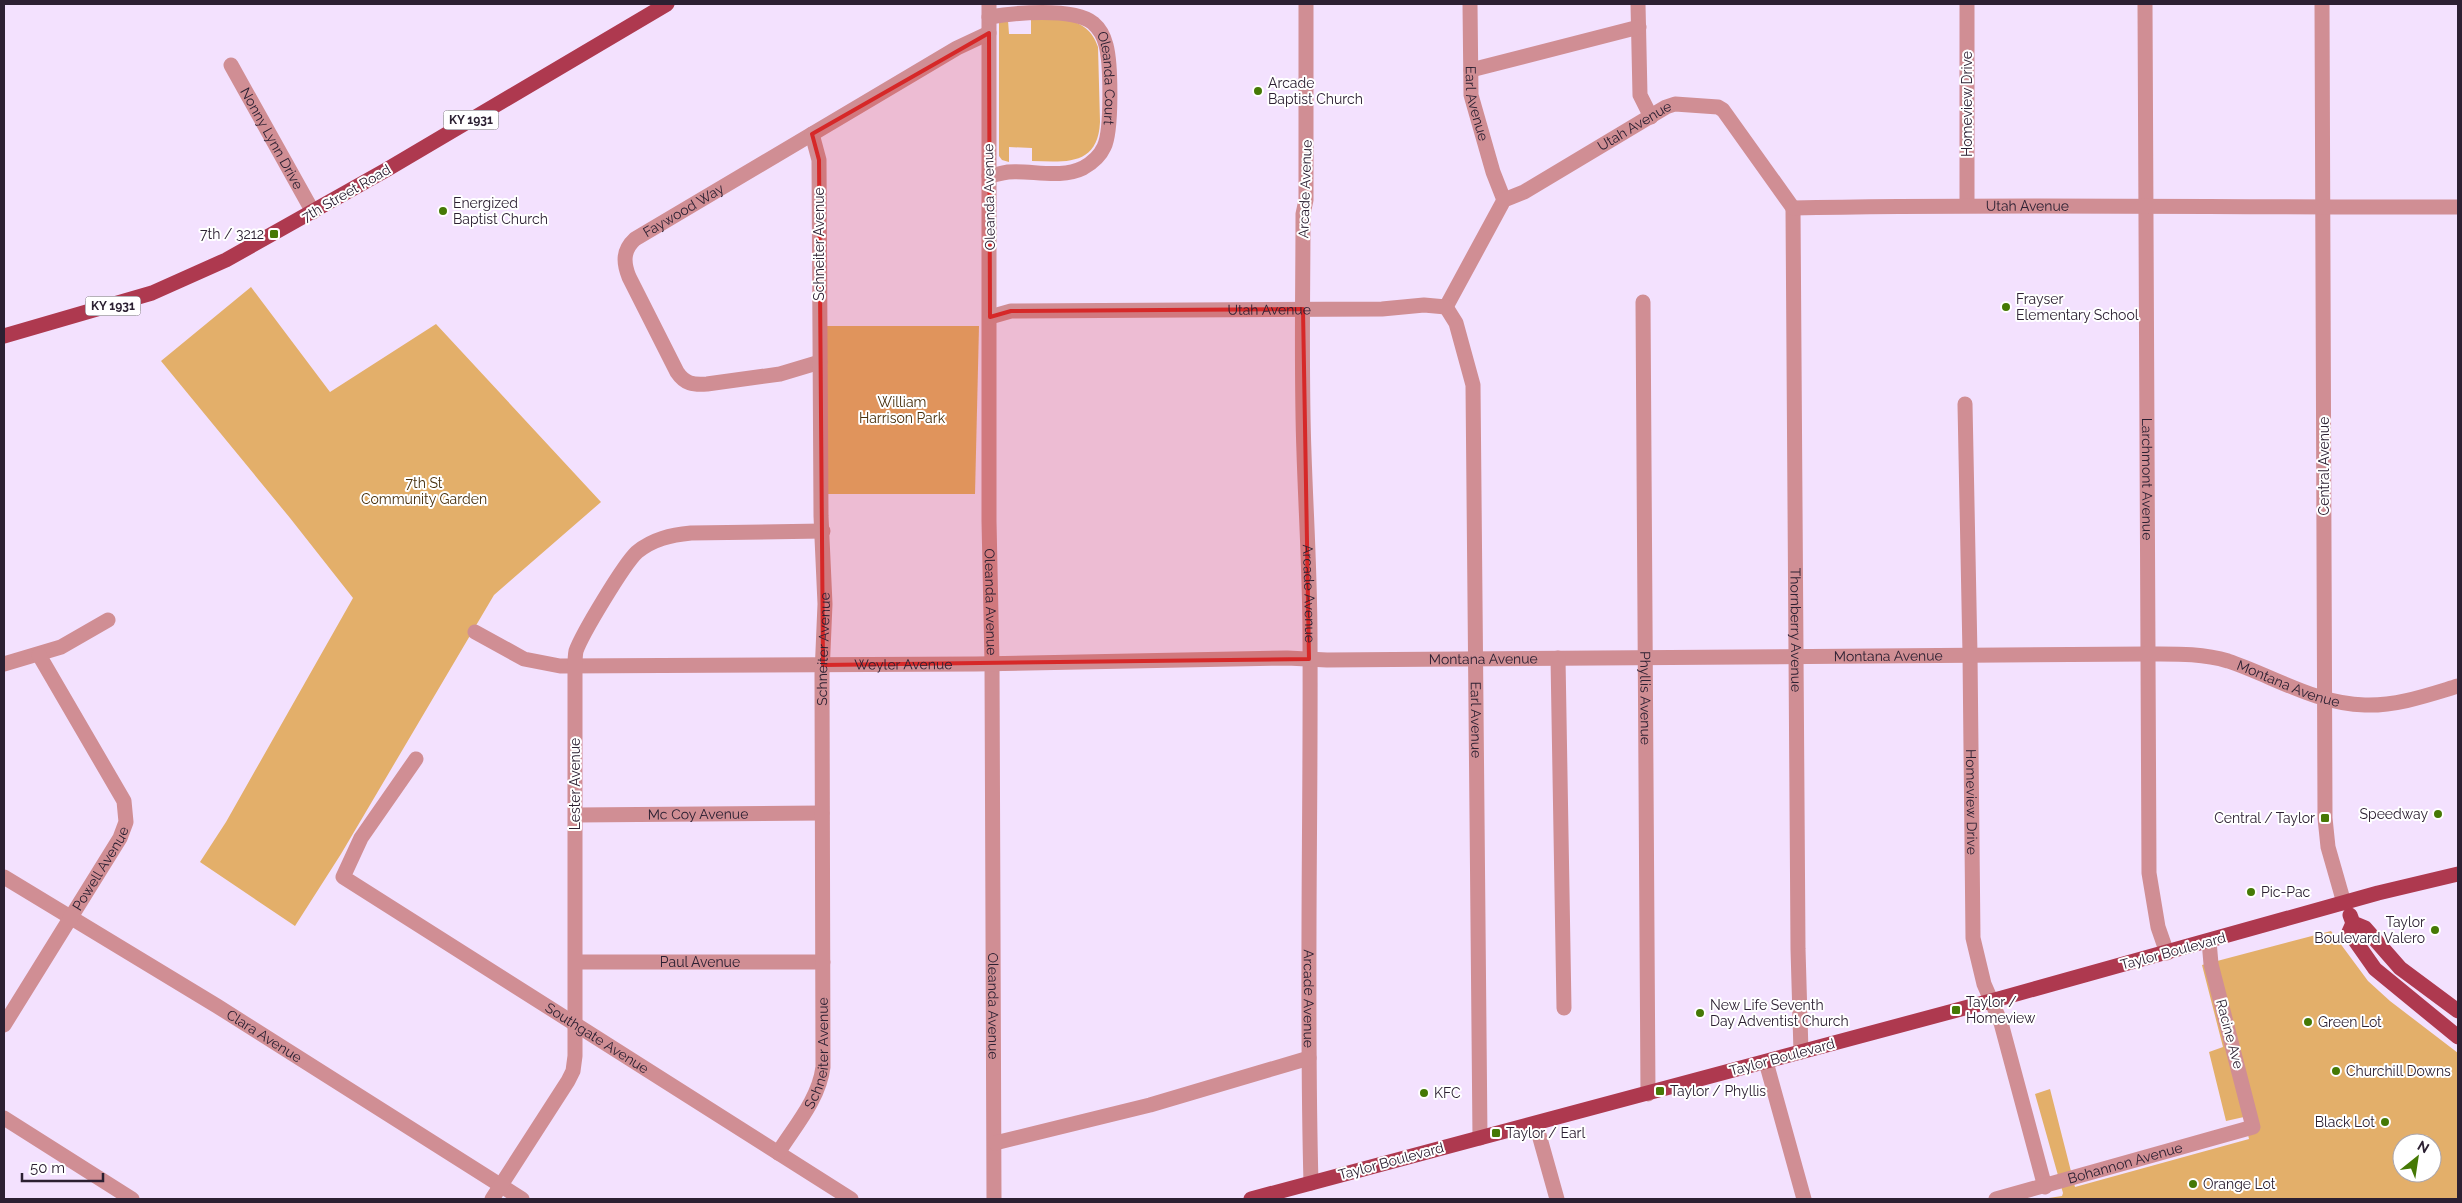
<svg xmlns="http://www.w3.org/2000/svg" width="2462" height="1203" font-family="Raleway,sans-serif">
	<style>
		.green { fill: #e3af6a; fill-rule: evenodd }
		.lines { fill: none; stroke-linecap: round; stroke-linejoin: round }
		.minor { stroke: #d08e94; stroke-width: 15 }
		.major { stroke: #ae394f; stroke-width: 15 }
		.marked { fill: #d62828; fill-opacity: 0.2; stroke: #d62828; stroke-width: 4; stroke-linejoin: round }
		.poi-dot { fill: #457905; stroke: #fff; stroke-width: 2 }
		.labels { text-anchor: middle; dominant-baseline: central; stroke-width: 4; stroke-linejoin: round; paint-order: stroke }
		.shield { fill: #fff; stroke: #6b6370; stroke-width: 1 }
		.shield-label { font-size: 12px; font-weight: bold; fill: #2c2032 }
		.street-label { font-size: 14px; fill: #2c2032; stroke: #fff }
		.poi-label { font-size: 14px; fill: #2c2032; stroke: #fff; text-anchor: start }
		.park-label { font-size: 14px; fill: #462e0b; stroke: #fff }
	</style>
	<rect width="100%" height="100%" fill="#f3e1fe"/>
	<!-- green -->
	<g class="green">
		<path d="M 1065,19 C 1083,24 1092,30 1098,47 L 1100,122 C 1098,166 1066,162 1032,161 L 1032,148 L 1009,147 L 1009,162 L 1002,160 L 999,156 L 999,23 L 1008,20 L 1009,34 L 1031,34 L 1031,20 Z"/>
		<polygon points="251,287 330,392 436,324 601,502 494,595 341,854 295,926 200,862 226,822 353,598 290,518 161,361"/>
		<polygon points="825,326 979,326 975,494 827,494"/>
		<path d="M 2331,931 L 2368,981 L 2390,1001 L 2458,1053 L 2458,1199 L 2042,1199 L 2062,1196 L 2063,1193 L 2035,1094 L 2050,1089 L 2075,1187 L 2249,1139 L 2244,1117 L 2226,1121 L 2209,1052 L 2223,1047 L 2202,965 ZM 2402,1143 L 2432,1143 L 2432,1173 L 2402,1173 Z"/>
	</g>
	<g class="lines">
		<!-- minor -->
		<g class="minor">
			<path id="s1" d="M 989,4 L 989,521 L 992,663 L 994,1199"/>
			<path id="s2" d="M 1306,4 L 1306,200 L 1303,214 C 1303,294 1301,373 1304,453 C 1306,514 1310,576 1310,638 C 1311,820 1306,1001 1311,1183"/>
			<path id="s3" d="M 1470,4 L 1471,95 L 1493,172 L 1504,200"/>
			<polyline points="1638,4 1640,95 1651,117"/>
			<path id="s4" d="M 2145,4 L 2149,873 L 2158,927 L 2167,953"/>
			<polyline points="2322,4 2325,818 2328,847 2344,903"/>
			<path id="s5" d="M 989,17 C 1013,13 1073,7 1093,23 C 1100,29 1104,37 1106,45 C 1111,64 1112,131 1104,147 C 1100,156 1092,163 1083,168 C 1061,179 1031,170 1008,172 C 1001,173 995,175 989,176"/>
			<path id="s6" d="M 231,65 L 313,212"/>
			<polyline points="1471,70 1639,27"/>
			<polyline points="1967,204 1967,4"/>
			<path id="s7" d="M 1793,208 L 1798,949 L 1801,1052"/>
			<path id="s8" d="M 1643,302 L 1648,1094"/>
			<path id="s9" d="M 1446,307 L 1504,200 L 1524,192 L 1666,107 L 1675,104 L 1718,107 L 1723,110 L 1793,208 C 2015,203 2236,208 2458,207"/>
			<path id="s10" d="M 1446,307 L 1456,323 L 1473,385 L 1480,1138"/>
			<path id="s11" d="M 990,317 L 1011,311 L 1382,309 L 1424,305 L 1446,307"/>
			<path id="s12" d="M 820,362 L 780,374 L 707,384 C 693,385 685,384 677,372 L 629,277 C 623,262 623,250 635,239 L 957,48 L 989,33"/>
			<path id="s13" d="M 1965,404 L 1970,654 L 1973,938 L 1984,984 L 2001,1023 L 2045,1187"/>
			<path id="s14" d="M 475,632 L 524,659 L 560,666 L 976,664 L 1287,658 L 1327,660 L 2148,654 C 2174,654 2202,653 2228,661 C 2273,676 2316,704 2365,705 C 2397,706 2428,695 2458,686"/>
			<polyline points="1558,658 1564,1008"/>
			<polyline points="4,664 61,647 108,620"/>
			<path id="s15" d="M 416,759 L 361,838 L 343,877 L 851,1199"/>
			<path id="s16" d="M 576,815 L 822,813"/>
			<path id="s17" d="M 4,877 L 217,1006 L 522,1199"/>
			<path id="s18" d="M 576,962 L 823,962"/>
			<path id="s19" d="M 4,1025 L 120,838 L 126,822 L 124,801 L 39,655"/>
			<polyline points="1766,1062 1804,1199"/>
			<polyline points="4,1118 132,1199"/>
			<polyline points="1536,1124 1557,1199"/>
			<polyline points="995,1143 1150,1105 1309,1058"/>
			<path id="s20" d="M 778,1153 C 795,1126 819,1099 823,1067 L 822,674 L 825,604 L 821,516 L 819,160 L 812,134"/>
			<path d="M 492,1199 L 568,1081 L 573,1071 L 575,1056 L 575,667 C 575,661 575,656 576,651 C 582,634 624,564 637,552 C 653,539 671,535 691,533 L 823,531"/>
			<path id="s21" d="M 1996,1199 L 2253,1127 L 2211,964 L 2209,941"/>
		</g>
		<!-- major -->
		<g class="major">
			<polyline points="4,336 152,293 226,260 386,170 667,4"/>
			<polyline points="2350,915 2353,923 2365,928 2400,968 2458,1011"/>
			<polyline points="2353,923 2349,932 2375,969 2458,1037"/>
			<polyline points="1251,1199 2002,998 2378,893 2458,874"/>
		</g>
	</g>
	<!-- marked area -->
	<path class="marked" d="M 989,33 L 990,317 L 1011,311 L 1303,309 L 1309,659 L 823,665 L 819,160 L 812,134 Z"/>
	<!-- markers -->
	<g class="poi-dot">
		<circle cx="1258" cy="91" r="5"/>
		<circle cx="443" cy="211" r="5"/>
		<rect x="269" y="229" width="10" height="10" rx="2.5"/>
		<circle cx="2006" cy="307" r="5"/>
		<circle cx="2438" cy="814" r="5"/>
		<rect x="2320" y="813" width="10" height="10" rx="2.5"/>
		<circle cx="2251" cy="892" r="5"/>
		<circle cx="2435" cy="930" r="5"/>
		<rect x="1951" y="1005" width="10" height="10" rx="2.5"/>
		<circle cx="1700" cy="1013" r="5"/>
		<circle cx="2308" cy="1022" r="5"/>
		<circle cx="2336" cy="1071" r="5"/>
		<rect x="1655" y="1086" width="10" height="10" rx="2.5"/>
		<circle cx="1424" cy="1093" r="5"/>
		<circle cx="2385" cy="1122" r="5"/>
		<rect x="1491" y="1128" width="10" height="10" rx="2.5"/>
		<circle cx="2193" cy="1184" r="5"/>
	</g>
	<g class="labels">
		<!-- shield labels -->
		<g class="shield">
			<rect x="443.5" y="110.5" width="55" height="19" rx="4"/>
			<rect x="85.5" y="296.5" width="55" height="19" rx="4"/>
		</g>
		<g class="shield-label">
			<text x="471" y="120">KY 1931</text>
			<text x="113" y="306">KY 1931</text>
		</g>
		<!-- street labels -->
		<g class="street-label">
			<text stroke="none"><textPath href="#s5" startOffset="165">Oleanda Court</textPath></text>
			<text stroke="none"><textPath href="#s3" startOffset="100">Earl Avenue</textPath></text>
			<text transform="translate(1967 104) rotate(-90)">Homeview Drive</text>
			<text stroke="none"><textPath href="#s9" startOffset="272">Utah Avenue</textPath></text>
			<text stroke="none"><textPath href="#s6" startOffset="84">Nonny Lynn Drive</textPath></text>
			<text transform="translate(1305 189) rotate(-88)">Arcade Avenue</text>
			<text transform="translate(346 193) rotate(-30)">7th Street Road</text>
			<text transform="translate(989 197) rotate(-91)">Oleanda Avenue</text>
			<text stroke="none"><textPath href="#s9" startOffset="722">Utah Avenue</textPath></text>
			<text stroke="none"><textPath href="#s12" startOffset="354">Faywood Way</textPath></text>
			<text transform="translate(819 244) rotate(-90)">Schneiter Avenue</text>
			<text stroke="none"><textPath href="#s11" startOffset="280">Utah Avenue</textPath></text>
			<text transform="translate(2324 466) rotate(-90)">Central Avenue</text>
			<text stroke="none"><textPath href="#s4" startOffset="475">Larchmont Avenue</textPath></text>
			<text stroke="none"><textPath href="#s2" startOffset="590">Arcade Avenue</textPath></text>
			<text stroke="none"><textPath href="#s1" startOffset="598">Oleanda Avenue</textPath></text>
			<text stroke="none"><textPath href="#s7" startOffset="422">Thornberry Avenue</textPath></text>
			<text stroke="none"><textPath href="#s20" startOffset="516">Schneiter Avenue</textPath></text>
			<text stroke="none"><textPath href="#s14" startOffset="1421">Montana Avenue</textPath></text>
			<text stroke="none"><textPath href="#s14" startOffset="1016">Montana Avenue</textPath></text>
			<text stroke="none"><textPath href="#s14" startOffset="436">Weyler Avenue</textPath></text>
			<text stroke="none"><textPath href="#s14" startOffset="1826">Montana Avenue</textPath></text>
			<text stroke="none"><textPath href="#s8" startOffset="396">Phyllis Avenue</textPath></text>
			<text stroke="none"><textPath href="#s10" startOffset="418">Earl Avenue</textPath></text>
			<text transform="translate(575 784) rotate(-90)">Lester Avenue</text>
			<text stroke="none"><textPath href="#s13" startOffset="398">Homeview Drive</textPath></text>
			<text stroke="none"><textPath href="#s16" startOffset="122">Mc Coy Avenue</textPath></text>
			<text stroke="none"><textPath href="#s19" startOffset="184">Powell Avenue</textPath></text>
			<text transform="translate(2173 951) rotate(-15)">Taylor Boulevard</text>
			<text stroke="none"><textPath href="#s18" startOffset="124">Paul Avenue</textPath></text>
			<text stroke="none"><textPath href="#s2" startOffset="995">Arcade Avenue</textPath></text>
			<text stroke="none"><textPath href="#s1" startOffset="1002">Oleanda Avenue</textPath></text>
			<text transform="translate(2230 1034) rotate(75)">Racine Ave</text>
			<text stroke="none"><textPath href="#s17" startOffset="305">Clara Avenue</textPath></text>
			<text stroke="none"><textPath href="#s15" startOffset="440">Southgate Avenue</textPath></text>
			<text stroke="none"><textPath href="#s20" startOffset="111">Schneiter Avenue</textPath></text>
			<text transform="translate(1782 1057) rotate(-15)">Taylor Boulevard</text>
			<text transform="translate(1391 1161) rotate(-15)">Taylor Boulevard</text>
			<text stroke="none"><textPath href="#s21" startOffset="134">Bohannon Avenue</textPath></text>
		</g>
		<!-- poi labels -->
		<g class="poi-label">
			<text x="1268" y="83">Arcade<tspan x="1268" dy="16">Baptist Church</tspan></text>
			<text x="453" y="203">Energized<tspan x="453" dy="16">Baptist Church</tspan></text>
			<text x="264" y="234" text-anchor="end">7th / 3212</text>
			<text x="2016" y="299">Frayser<tspan x="2016" dy="16">Elementary School</tspan></text>
			<text x="2428" y="814" text-anchor="end">Speedway</text>
			<text x="2315" y="818" text-anchor="end">Central / Taylor</text>
			<text x="2261" y="892">Pic-Pac</text>
			<text x="2425" y="922" text-anchor="end">Taylor<tspan x="2425" dy="16">Boulevard Valero</tspan></text>
			<text x="1966" y="1002">Taylor /<tspan x="1966" dy="16">Homeview</tspan></text>
			<text x="1710" y="1005">New Life Seventh<tspan x="1710" dy="16">Day Adventist Church</tspan></text>
			<text x="2318" y="1022">Green Lot</text>
			<text x="2346" y="1071">Churchill Downs</text>
			<text x="1670" y="1091">Taylor / Phyllis</text>
			<text x="1434" y="1093">KFC</text>
			<text x="2375" y="1122" text-anchor="end">Black Lot</text>
			<text x="1506" y="1133">Taylor / Earl</text>
			<text x="2203" y="1184">Orange Lot</text>
		</g>
		<!-- park labels -->
		<g class="park-label">
			<text x="902" y="402">William<tspan x="902" dy="16">Harrison Park</tspan></text>
			<text x="424" y="483">7th St<tspan x="424" dy="16">Community Garden</tspan></text>
		</g>
	</g>
	<!-- border -->
	<rect width="2462" height="1203" fill="none" stroke="#2c2032" stroke-width="10"/>
	<!-- north arrow -->
	<g transform="translate(2417 1158) rotate(30)"><circle r="24" fill="#ffffff" stroke="#aba6ad"/>
	<path d="M0-4L9 19L0 12L-9 19Z" fill="#457905"/>
	<text y="-8" font-size="14" font-weight="bold" text-anchor="middle" fill="#2c2032">N</text>
	</g>
	<!-- scale -->
	<path d="M22 1173v8h81v-8" fill="none" stroke="#2c2032" stroke-width="2.5"/>
	<text x="30" y="1173" font-size="15" fill="#2c2032" stroke="#ffffff" stroke-width="4" paint-order="stroke">50 m</text>
</svg>
